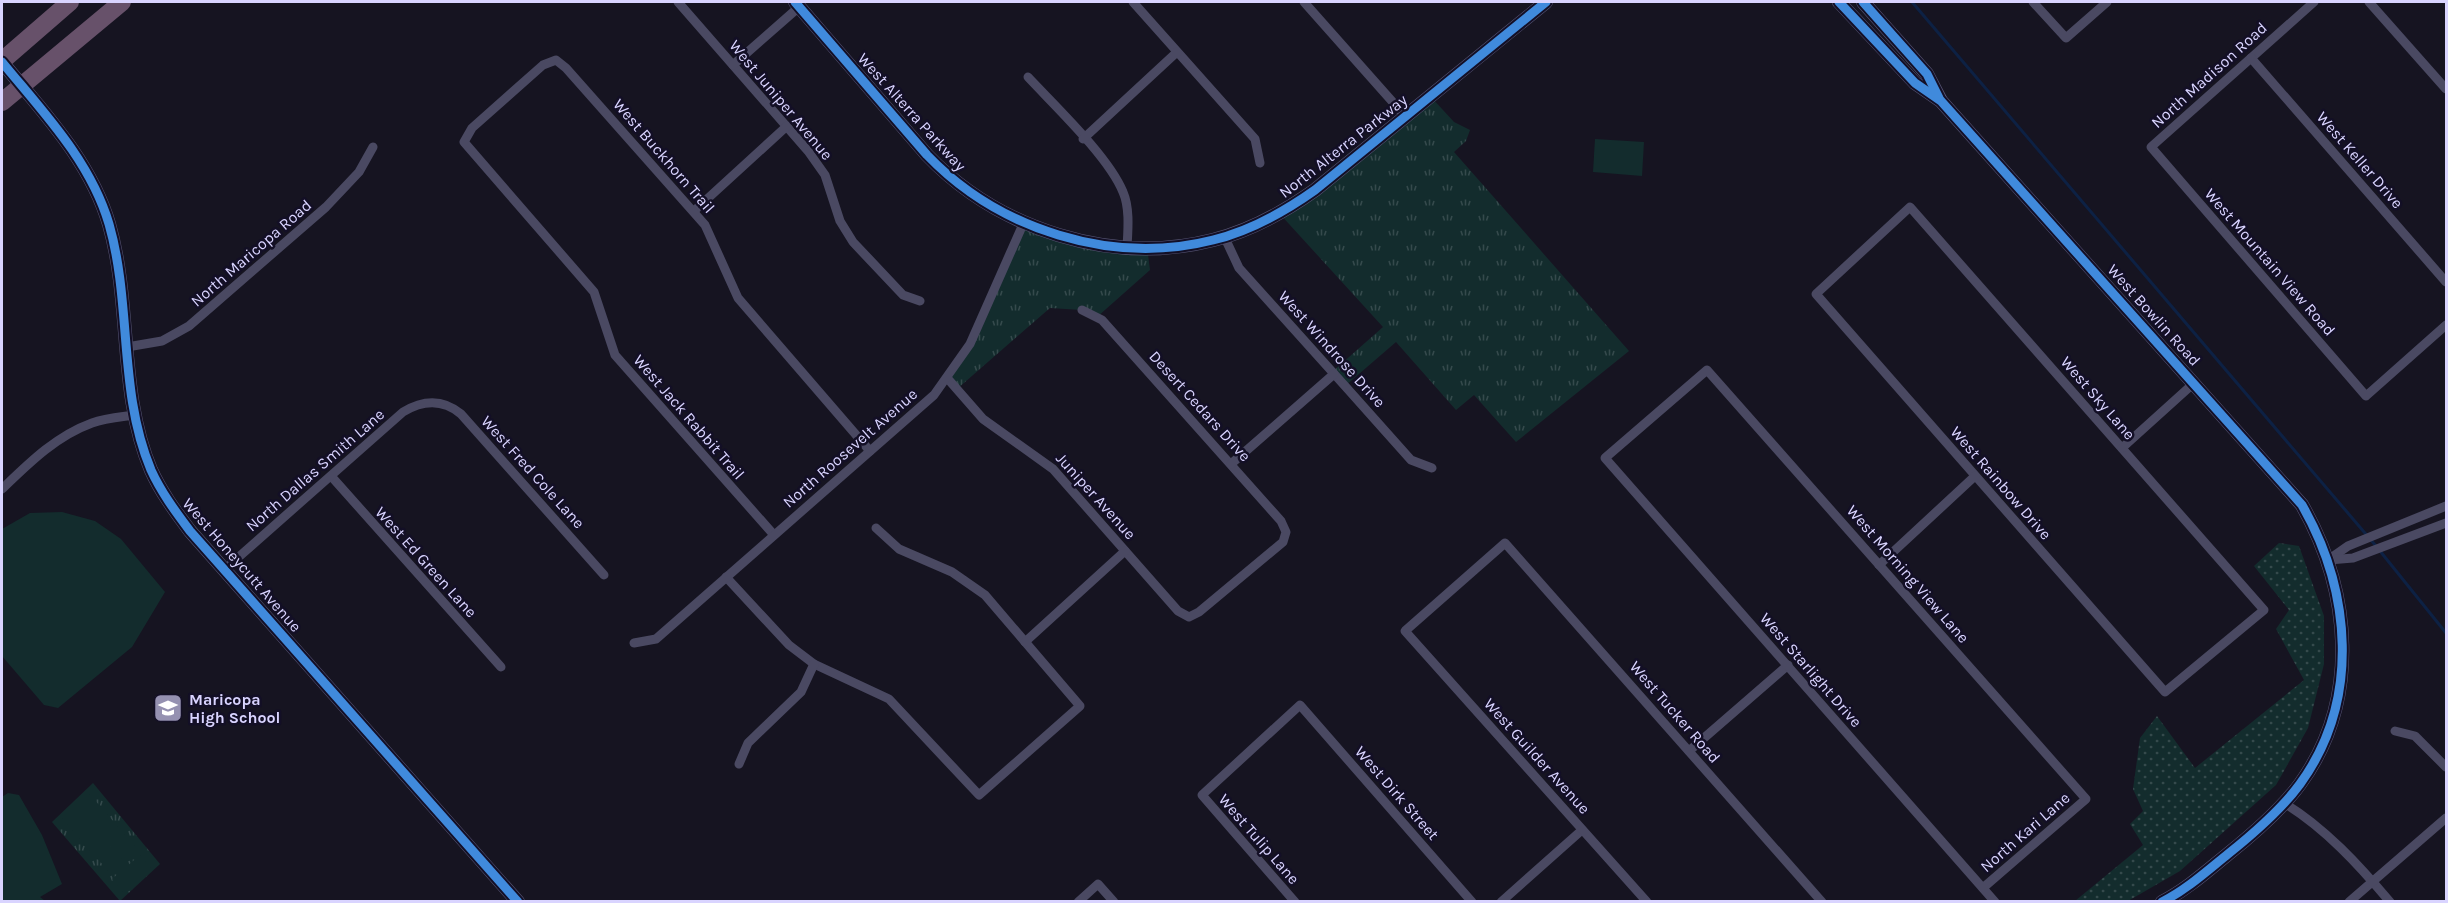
<svg xmlns="http://www.w3.org/2000/svg" width="2448" height="903" font-family="Karla,sans-serif">
	<style>
		.grass { fill: url(#grass-dots) }
		.park { fill: url(#park-tufts) }
		.pitch { fill: #132c2d }
		.lines { fill: none; stroke-linecap: round; stroke-linejoin: round }
		.stream { stroke: #0d2144; stroke-width: 3 }
		.street { stroke: #4a4962; stroke-width: 9 }
		.secondary { stroke: #575674; stroke-width: 14 }
		.highway { stroke: #67516a; stroke-width: 18 }
		.cycleway-casing { stroke: #130f26; stroke-width: 13 }
		.cycleway { stroke: #408adc; stroke-width: 9 }
		.labels { text-anchor: middle; dominant-baseline: central; stroke-width: 5; stroke-linejoin: round; paint-order: stroke }
		.street-label { font-size: 16px; fill: #d9d4ff; stroke: #130f26 }
		.poi-label { font-size: 16px; font-weight: bold; fill: #d9d4ff; stroke: #130f26; text-anchor: start }
	</style>
	<defs>
		<pattern id="grass-dots" width="8" height="8" patternUnits="userSpaceOnUse" patternTransform="scale(1.5)"><rect width="8" height="8" fill="#132c2d"/><path d="M2 2h.1M6 6h.1" fill="none" stroke="#354a4c" stroke-width="1.8" stroke-linecap="round"/></pattern>
		<pattern id="park-tufts" width="24" height="20" patternUnits="userSpaceOnUse" patternTransform="scale(1.5)"><rect width="24" height="20" fill="#132c2d"/><path d="M3 7l-1-3M5 7V3M7 7l1-3M15 17l-1-3M17 17v-4M19 17l1-3" fill="none" stroke="#354a4c"/></pattern>
	</defs>
	<rect width="100%" height="100%" fill="#161421"/>
	<!-- grass -->
	<polygon class="grass" points="2279,543 2299,546 2324,616 2324,664 2308,728 2276,785 2180,871 2128,901 2075,901 2143,845 2130,824 2143,811 2133,789 2140,738 2157,716 2195,768 2304,680 2276,629 2289,610 2254,566"/>
	<!-- park -->
	<g class="park">
		<polygon points="1431,97 1454,122 1470,130 1466,141 1454,152 1629,351 1516,442 1474,395 1456,410 1396,342 1345,386 1332,372 1383,327 1279,213"/>
		<polygon points="1024,222 1056,235 1147,247 1150,270 1097,317 1082,310 1050,308 957,389 948,379 961,359"/>
		<polygon points="93,783 160,864 120,901 52,822"/>
	</g>
	<!-- pitch -->
	<g class="pitch">
		<polygon points="1595,139 1644,142 1642,176 1593,172"/>
		<polygon points="62,512 95,521 121,539 165,592 132,647 58,708 44,705 2,656 2,529 30,513"/>
		<polygon points="8,793 19,795 42,835 62,884 40,897 45,901 2,901 2,797"/>
		<polygon points="89,794 101,807 73,831 62,818"/>
		<polygon points="107,814 118,827 90,851 79,838"/>
		<polygon points="124,834 135,846 108,871 97,858"/>
		<polygon points="140,855 151,868 123,892 112,879"/>
	</g>
	<g class="lines">
		<!-- stream -->
		<g class="stream">
			<polyline points="1912,2 2376,546"/>
			<polyline points="2380,551 2446,633"/>
		</g>
		<!-- street -->
		<g class="street">
			<polyline points="678,2 808,151 825,175 840,221 853,242 903,295 920,301"/>
			<polyline points="1133,2 1255,139 1260,163"/>
			<polyline points="1304,2 1406,117"/>
			<polyline points="2033,2 2066,38 2107,2"/>
			<polyline points="2314,2 2151,147 2366,396 2446,325"/>
			<polyline points="2369,2 2446,89"/>
			<polyline points="2251,58 2446,282"/>
			<polyline points="733,65 799,7"/>
			<path d="M 1028,77 C 1055,106 1109,157 1123,192 C 1130,208 1128,230 1127,247"/>
			<polyline points="1083,139 1177,52"/>
			<polygon points="1910,207 2264,610 2165,692 1816,294"/>
			<polyline points="694,211 787,126"/>
			<polyline points="1224,236 1239,268 1345,386 1411,460 1432,468"/>
			<polyline points="127,347 162,341 189,326 326,207 359,172 373,147"/>
			<polyline points="948,379 983,419 1053,469 1178,611 1189,617 1199,612 1283,542 1286,532 1281,521 1102,320 1082,310"/>
			<polyline points="2122,448 2194,383"/>
			<polyline points="1231,464 1334,374"/>
			<polyline points="331,476 501,667"/>
			<path d="M 2,489 C 29,463 56,436 92,423 C 105,418 120,417 134,415"/>
			<polyline points="774,535 615,355 594,292 464,142 472,128 543,65 556,60 566,68 705,225 738,298 870,451"/>
			<polyline points="2328,560 2348,546 2446,506"/>
			<polyline points="2329,560 2353,558 2446,523"/>
			<polyline points="1879,565 1975,476"/>
			<path d="M 225,569 L 403,412 C 423,400 443,399 461,414 L 604,575"/>
			<polyline points="726,577 789,645 814,664 889,699 979,795 1080,706 985,595 952,572 899,549 876,528"/>
			<polyline points="1025,642 1125,551"/>
			<polyline points="634,643 656,639 934,395 970,344 1024,222"/>
			<polyline points="2395,731 2415,736 2446,767"/>
			<polyline points="1689,751 1788,665"/>
			<polyline points="739,764 748,743 801,692 814,664"/>
			<path d="M 2284,803 C 2325,828 2359,865 2390,902"/>
			<polyline points="1984,887 2086,799 1707,370 1605,458 1995,902"/>
			<polyline points="1078,902 1098,884 1114,902"/>
			<polyline points="1295,902 1202,795 1300,705 1472,902"/>
			<polyline points="1501,902 1582,830"/>
			<polyline points="1647,902 1405,631 1505,543 1822,902"/>
			<polyline points="2349,902 2446,818"/>
		</g>
		<!-- secondary -->
		<g class="secondary">
			<path d="M 795,2 L 927,155 C 998,229 1111,266 1213,240 C 1250,231 1284,212 1315,190 L 1546,2"/>
			<path d="M 1839,2 L 1915,83 L 1941,101 L 2302,505 C 2351,591 2361,700 2300,784 C 2281,810 2253,834 2228,854 C 2207,871 2186,890 2162,902"/>
			<polyline points="1863,2 1927,74 1940,99"/>
			<path d="M 2,62 C 42,111 90,160 109,224 C 132,304 118,392 151,470 C 161,492 175,511 190,531 L 518,902"/>
		</g>
		<!-- highway -->
		<g class="highway">
			<polyline points="2,61 70,2"/>
			<polyline points="2,102 122,2"/>
		</g>
		<!-- cycleway casing -->
		<g class="cycleway-casing">
			<g id="cycleway">
				<path d="M 795,2 L 927,155 C 998,229 1111,266 1213,240 C 1250,231 1284,212 1315,190 L 1546,2"/>
				<path d="M 1839,2 L 1915,83 L 1941,101 L 2302,505 C 2351,591 2361,700 2300,784 C 2281,810 2253,834 2228,854 C 2207,871 2186,890 2162,902"/>
				<polyline points="1863,2 1927,74 1939,98"/>
				<path d="M 2,62 C 42,111 90,160 109,224 C 132,304 118,392 151,470 C 161,492 175,511 190,531 L 518,902"/>
			</g>
		</g>
		<!-- cycleway -->
		<use href="#cycleway" class="cycleway"/>
	</g>
	<!-- icons -->
	<defs>
		<g id="school-square" transform="scale(1.5)"><rect x="-9" y="-9" width="18" height="18" rx="4" fill="#9591b1" stroke="#130f26"/><path d="M0-5L7-2L0 1L-7-2ZM-4 1L0 2.5L4 1V4Q0 6-4 4Z" fill="#fff"/></g>
	</defs>
	<g fill-rule="evenodd">
		<use href="#school-square" x="168" y="708"/>
	</g>
	<g class="labels">
		<!-- street labels -->
		<g class="street-label">
			<text transform="translate(2209 75) rotate(-42)">North Madison Road</text>
			<text transform="translate(781 100) rotate(50)">West Juniper Avenue</text>
			<text transform="translate(912 112) rotate(48)">West Alterra Parkway</text>
			<text transform="translate(1343 146) rotate(-38)">North Alterra Parkway</text>
			<text transform="translate(664 156) rotate(49)">West Buckhorn Trail</text>
			<text transform="translate(2360 160) rotate(49)">West Keller Drive</text>
			<text transform="translate(251 253) rotate(-41)">North Maricopa Road</text>
			<text transform="translate(2270 262) rotate(49)">West Mountain View Road</text>
			<text transform="translate(2154 315) rotate(48)">West Bowlin Road</text>
			<text transform="translate(1332 349) rotate(48)">West Windrose Drive</text>
			<text transform="translate(2098 398) rotate(49)">West Sky Lane</text>
			<text transform="translate(1200 406) rotate(48)">Desert Cedars Drive</text>
			<text transform="translate(689 417) rotate(49)">West Jack Rabbit Trail</text>
			<text transform="translate(850 448) rotate(-41)">North Roosevelt Avenue</text>
			<text transform="translate(315 470) rotate(-41)">North Dallas Smith Lane</text>
			<text transform="translate(533 472) rotate(48)">West Fred Cole Lane</text>
			<text transform="translate(2001 483) rotate(49)">West Rainbow Drive</text>
			<text transform="translate(1096 496) rotate(48)">Juniper Avenue</text>
			<text transform="translate(426 562) rotate(48)">West Ed Green Lane</text>
			<text transform="translate(242 565) rotate(49)">West Honeycutt Avenue</text>
			<text transform="translate(1908 574) rotate(49)">West Morning View Lane</text>
			<text transform="translate(1811 670) rotate(49)">West Starlight Drive</text>
			<text transform="translate(1675 712) rotate(49)">West Tucker Road</text>
			<text transform="translate(1537 756) rotate(48)">West Guilder Avenue</text>
			<text transform="translate(1397 793) rotate(49)">West Dirk Street</text>
			<text transform="translate(2025 832) rotate(-41)">North Kari Lane</text>
			<text transform="translate(1259 839) rotate(49)">West Tulip Lane</text>
		</g>
		<!-- poi labels -->
		<g class="poi-label">
			<text x="189" y="699">Maricopa<tspan x="189" dy="18">High School</tspan></text>
		</g>
	</g>
	<!-- border -->
	<rect width="2448" height="903" fill="none" stroke="#d9d4ff" stroke-width="6"/>
</svg>
